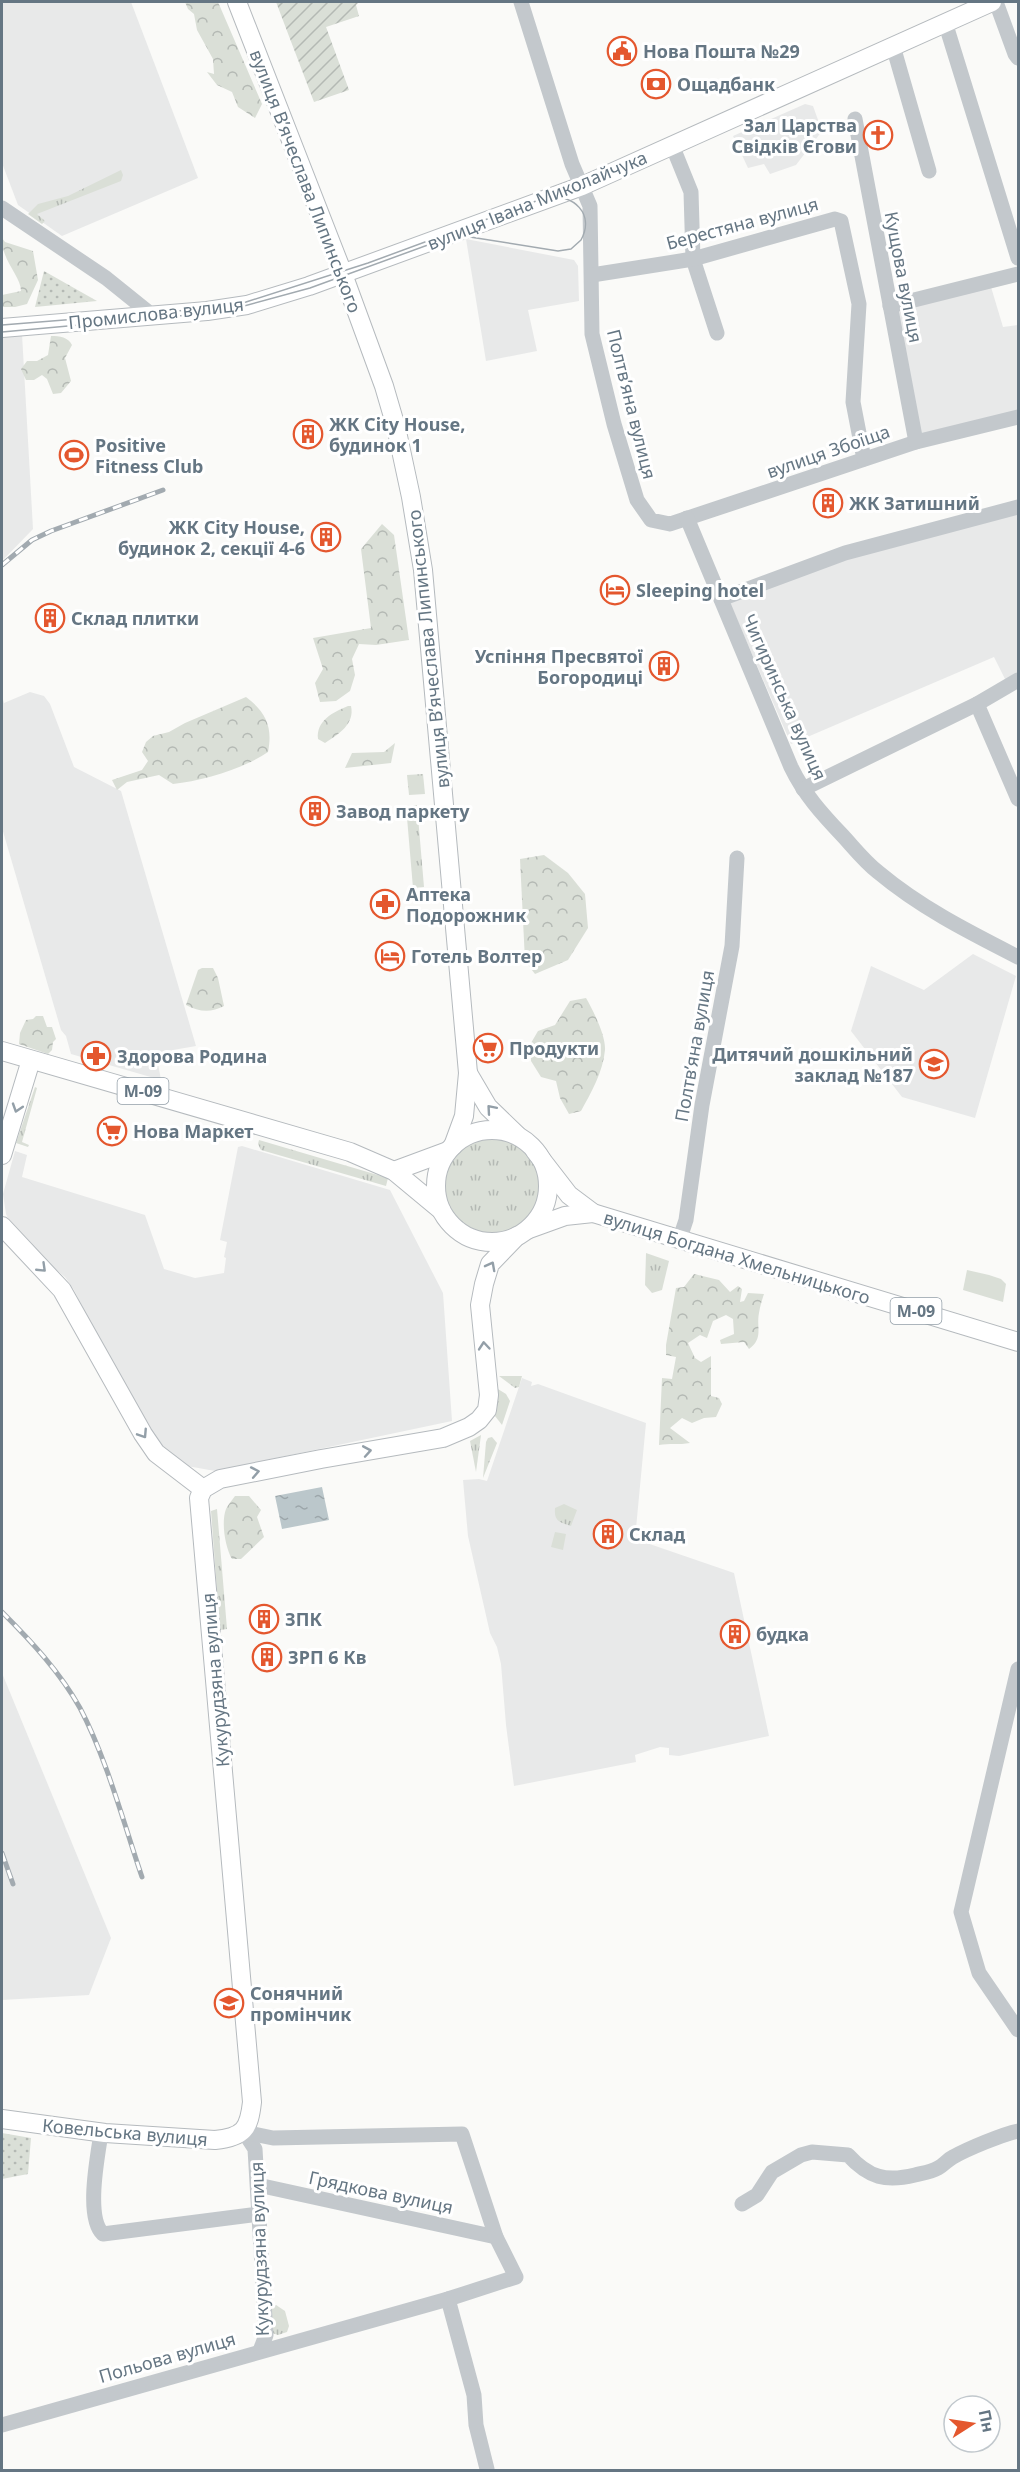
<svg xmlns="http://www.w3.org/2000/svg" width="1020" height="2472" font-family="'Noto Sans',sans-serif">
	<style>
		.built { fill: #e8e9e9 }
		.grass { fill: url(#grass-tufts) }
		.forest { fill: url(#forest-crowns) }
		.park { fill: url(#park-dots) }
		.garden { fill: url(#garden-furrows) }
		.pitch { fill: #dadfd7 }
		.water { fill: url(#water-ripples) }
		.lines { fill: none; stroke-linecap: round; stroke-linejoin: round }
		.major-casing { stroke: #b5babe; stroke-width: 20 }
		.minor { stroke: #c3c8cc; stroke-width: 15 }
		.major { stroke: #fff; stroke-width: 18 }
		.tram { stroke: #a2aab0; stroke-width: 1.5 }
		.rail-casing { stroke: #a2aab0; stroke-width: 5 }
		.rail { stroke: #fff; stroke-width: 3; stroke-dasharray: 9; stroke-linecap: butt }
		.oneway { stroke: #939fa8 }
		.labels { text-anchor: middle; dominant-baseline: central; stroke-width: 6; stroke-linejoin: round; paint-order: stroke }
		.shield { fill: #fff; stroke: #939fa8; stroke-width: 1.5 }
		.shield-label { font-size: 16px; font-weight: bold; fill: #657683 }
		.poi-label { font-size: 18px; font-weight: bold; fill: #657683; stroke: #fff; text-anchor: start }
		.street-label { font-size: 18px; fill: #657683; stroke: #fff }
	</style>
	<defs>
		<pattern id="grass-tufts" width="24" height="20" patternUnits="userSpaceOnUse" patternTransform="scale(1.5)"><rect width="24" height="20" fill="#dadfd7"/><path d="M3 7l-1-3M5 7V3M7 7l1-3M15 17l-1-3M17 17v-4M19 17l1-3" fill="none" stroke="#b4b9b4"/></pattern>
		<pattern id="forest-crowns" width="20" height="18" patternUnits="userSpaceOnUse" patternTransform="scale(1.5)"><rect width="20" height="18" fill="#dadfd7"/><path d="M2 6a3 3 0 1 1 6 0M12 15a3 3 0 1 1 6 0" fill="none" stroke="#b4b9b4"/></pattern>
		<pattern id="park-dots" width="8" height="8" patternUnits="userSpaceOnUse" patternTransform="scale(1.5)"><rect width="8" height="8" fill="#dadfd7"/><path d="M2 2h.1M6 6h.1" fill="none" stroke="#b4b9b4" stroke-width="1.8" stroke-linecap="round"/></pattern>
		<pattern id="garden-furrows" width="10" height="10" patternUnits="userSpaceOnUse" patternTransform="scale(1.5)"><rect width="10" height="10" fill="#dadfd7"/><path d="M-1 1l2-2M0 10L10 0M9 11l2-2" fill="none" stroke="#b4b9b4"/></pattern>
		<pattern id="water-ripples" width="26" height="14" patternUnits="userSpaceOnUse" patternTransform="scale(1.5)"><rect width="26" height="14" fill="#bbc7cb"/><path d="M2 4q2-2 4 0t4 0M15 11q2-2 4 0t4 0" fill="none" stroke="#9ca6aa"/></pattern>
	</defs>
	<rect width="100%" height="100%" fill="#fafaf8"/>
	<!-- built -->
	<g class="built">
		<polygon points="2,2 131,2 198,178 62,236 18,205 2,163"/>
		<polygon points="805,104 813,106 822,131 796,165 770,174 764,164 748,168 733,136"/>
		<polygon points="466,239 574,260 578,266 579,301 528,310 537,351 486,361"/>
		<polygon points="991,287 1003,327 1018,325 1018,414 917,436 893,311"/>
		<polygon points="22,334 33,529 2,561 2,336"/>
		<polygon points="1018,512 1018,675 1006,681 994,657 791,744 729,601 869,552"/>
		<polygon points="30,692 44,696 50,704 74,767 121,791 196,1046 156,1053 161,1080 71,1054 66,1036 61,1030 2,828 2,696 4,703"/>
		<polygon points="973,954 1016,976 975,1118 902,1097 851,1031 871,966 924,990"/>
		<polygon points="242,1146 390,1190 443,1293 452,1421 215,1471 176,1464 128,1397 74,1290 65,1277 15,1235 6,1214 3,1194 15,1151 27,1155 22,1177 145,1215 164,1269 195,1278 224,1273 226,1258 224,1257 227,1242 220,1240 238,1147"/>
		<polygon points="522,1378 532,1382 531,1386 538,1384 646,1423 635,1539 734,1573 769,1736 679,1756 669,1755 669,1748 660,1747 635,1755 636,1762 514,1786 506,1725 501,1664 497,1647 490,1633 468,1536 463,1480 479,1479 487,1481"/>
		<polygon points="2,1673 111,1938 89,1995 2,2000"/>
	</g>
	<!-- grass -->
	<g class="grass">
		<polygon points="121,170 123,175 121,181 37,214 45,221 42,224 28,214 38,204 68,196"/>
		<polygon points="423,774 425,794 409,795 407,775"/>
		<polygon points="417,805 424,887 413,888 406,806"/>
		<polygon points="35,1087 37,1088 22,1142 29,1145 28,1147 16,1143"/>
		<circle cx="491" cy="1186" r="48"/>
		<polygon points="259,1140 388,1178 386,1186 261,1150 258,1144"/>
		<polygon points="646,1253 669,1261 662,1290 652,1293 645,1285"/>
		<polygon points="499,1376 522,1376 519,1387 515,1388"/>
		<polygon points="493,1386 506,1394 510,1401 502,1425 495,1416"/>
		<polygon points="481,1435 476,1472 470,1441"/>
		<polygon points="492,1437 497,1443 483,1478 486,1442 488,1438"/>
		<path d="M 564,1504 L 577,1510 L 571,1526 C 559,1522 554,1521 555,1508 Z"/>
		<polygon points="217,1509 227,1629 220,1630 211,1511"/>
		<polygon points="555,1532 566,1534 563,1550 551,1547"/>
		<polygon points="276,2305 285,2311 289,2326 287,2332 278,2335 272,2333 271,2308"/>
	</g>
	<!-- forest -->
	<g class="forest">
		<polygon points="185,2 218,2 262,104 255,118 238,107 232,92 217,85 207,72 214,74 213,59 197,30 194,14 188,9"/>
		<path d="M 2,238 L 5,242 L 33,251 L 38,280 L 27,304 L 15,307 L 2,307 L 2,295 L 21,291 C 21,276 1,260 2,238 Z"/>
		<path d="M 51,336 C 60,336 68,337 72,345 L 65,358 L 71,381 L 61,393 L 53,394 L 47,379 L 42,375 L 34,380 L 26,380 L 21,369 L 27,361 L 37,361 L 48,355 Z"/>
		<polygon points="382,524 394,535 409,640 376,645 359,644 352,659 355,675 350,691 336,701 320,702 315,683 323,669 313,638 371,628 361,549"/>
		<path d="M 246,697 C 266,712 273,727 268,752 C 243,769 202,781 173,784 L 159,775 L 127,782 L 117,790 L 112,780 L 142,770 L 148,761 L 142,752 L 146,742 L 153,736 L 169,732 L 185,723 Z"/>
		<path d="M 348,706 L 351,706 C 355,724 339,734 325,743 L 318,739 C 316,721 333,712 348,706 Z"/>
		<polygon points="395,743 391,763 345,768 352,753 384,752"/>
		<polygon points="544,855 568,873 585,894 588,928 568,960 535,974 525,961 520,859"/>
		<path d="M 202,968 L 213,968 L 218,978 L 224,1006 C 211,1013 199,1012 186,1005 L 198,970 Z"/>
		<path d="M 586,998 C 593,1010 606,1036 605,1050 C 603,1072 591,1093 581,1111 L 569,1114 L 560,1098 L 556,1081 L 541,1077 L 531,1061 L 531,1043 L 538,1031 L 555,1025 L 570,1001 Z"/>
		<polygon points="36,1016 43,1016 47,1027 52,1027 56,1039 53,1042 52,1050 48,1054 19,1044 20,1033 26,1020 33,1019"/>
		<path d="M 694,1274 L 719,1280 L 730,1292 L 738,1286 L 742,1289 L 740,1302 L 744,1301 L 748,1293 L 764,1294 C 762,1300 760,1306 759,1313 C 756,1328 764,1338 749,1349 L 744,1342 L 721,1344 L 720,1340 L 734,1334 L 733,1319 L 726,1315 L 713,1321 L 707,1338 L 700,1335 L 688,1343 L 695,1358 L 701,1362 L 711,1356 L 711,1396 L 719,1398 L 722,1404 L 716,1417 L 704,1418 L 692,1423 L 682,1418 L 670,1428 L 690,1443 C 679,1445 669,1443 659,1445 L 662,1378 L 672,1379 L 676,1357 L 666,1355 L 666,1345 L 676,1288 L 684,1287 Z"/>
		<path d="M 235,1496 L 249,1496 L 261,1510 L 257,1517 L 264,1537 L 241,1559 L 232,1559 C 225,1547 221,1522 226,1509 C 228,1505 232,1500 235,1496 Z"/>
	</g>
	<!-- park -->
	<g class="park">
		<polygon points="44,271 97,301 35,307"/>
		<polygon points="2,2133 31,2138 28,2174 2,2179"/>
	</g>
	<!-- garden -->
	<polygon class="garden" points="276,2 359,2 356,5 359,16 326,27 349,90 314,102"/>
	<!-- pitch -->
	<polygon class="pitch" points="967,1270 989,1275 1001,1279 1006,1284 1003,1302 963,1290"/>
	<!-- water -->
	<polygon class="water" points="322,1487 329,1520 282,1529 275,1496"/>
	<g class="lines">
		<!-- major casing -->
		<g class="major-casing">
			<g id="major">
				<polyline points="237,2 340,266 384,386 396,427 411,497 423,570 468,1073 464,1116 453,1146"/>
				<polyline points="2,328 207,311 247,305 309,286 582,186 992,2"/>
				<polyline points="2,1051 350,1152 394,1171 441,1210"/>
				<polyline points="468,1073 488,1107 517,1135"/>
				<circle cx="492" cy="1186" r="56"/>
				<polyline points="535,1151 569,1195 593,1213 1018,1342"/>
				<polyline points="2,1155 31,1060"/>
				<polyline points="394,1171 448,1151"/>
				<polyline points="2,1226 62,1290 143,1434 156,1453 203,1489"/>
				<polyline points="529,1229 565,1216 593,1213"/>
				<path d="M 2,2119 L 105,2133 L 215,2140 C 244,2137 249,2129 252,2102 L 199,1498 L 203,1489 L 220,1479 L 321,1459 L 443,1438 L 469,1427 L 479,1420 L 487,1410 L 489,1395 L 480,1305 L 484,1284 L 490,1264 L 517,1236"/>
			</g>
		</g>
		<!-- minor -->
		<g class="minor">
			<polyline points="521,2 572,164 590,206 592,334 614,424 637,500 651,520 670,524 916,442 1018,417"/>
			<polyline points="996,2 1015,54 1018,58"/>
			<polyline points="945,22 1018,258"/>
			<polyline points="893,46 929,171"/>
			<polyline points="855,119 916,442"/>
			<polyline points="672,145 691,192 693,259 717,333"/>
			<polyline points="2,208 106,278 152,315"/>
			<polyline points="592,275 693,259 835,219 841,221 859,304 853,402 864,459"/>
			<polyline points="890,306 1018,274"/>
			<path d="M 687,518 L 791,767 C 804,794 822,814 843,836 C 854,848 865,862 878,872 C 921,908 969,932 1018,957"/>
			<polyline points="721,599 845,553 1018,507"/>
			<polyline points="977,704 1018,799"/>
			<polyline points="803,789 977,704 1018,680"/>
			<polyline points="680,1238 686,1220 702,1105 732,946 737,858"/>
			<polyline points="1018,1669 961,1912 979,1973 1018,2030"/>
			<polyline points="244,2132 255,2149 266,2335 260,2351"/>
			<path d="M 101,2133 C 98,2155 85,2217 103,2234 L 259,2214"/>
			<polyline points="258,2185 496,2237"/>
			<path d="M 742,2204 L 757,2195 L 772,2172 L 801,2155 L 812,2152 L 848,2155 C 869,2178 886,2182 915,2175 C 923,2173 931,2172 938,2168 C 944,2165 947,2160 953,2157 C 967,2149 1003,2134 1018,2131"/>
			<polyline points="448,2299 474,2395 476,2425 487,2469"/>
			<polyline points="2,2425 448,2299 516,2277 496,2237 462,2134 273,2138 244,2132"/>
		</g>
		<!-- major -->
		<use href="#major" class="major"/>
		<!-- tram -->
		<path class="tram" d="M 2,325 L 189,310 L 246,302 L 368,263 L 547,197 C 574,194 595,214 581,240 L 571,249 L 558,251 L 470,237 L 447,238 L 310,288 L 222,312 L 2,332"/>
		<!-- rail casing -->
		<g class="rail-casing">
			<g id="rail">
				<polyline points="2,565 32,540 51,531 163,490"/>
				<path d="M 2,1612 C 31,1641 60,1672 80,1708 C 106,1757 124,1824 142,1877"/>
				<polyline points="2,1853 13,1884"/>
			</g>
		</g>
		<!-- rail -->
		<use href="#rail" class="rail"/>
	</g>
	<!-- one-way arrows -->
	<defs><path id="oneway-chevron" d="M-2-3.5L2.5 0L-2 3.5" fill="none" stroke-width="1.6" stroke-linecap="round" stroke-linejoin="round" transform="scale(1.5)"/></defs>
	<g class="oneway">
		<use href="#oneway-chevron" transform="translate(17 1108) rotate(108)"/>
		<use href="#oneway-chevron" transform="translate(491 1109) rotate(-131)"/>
		<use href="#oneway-chevron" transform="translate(491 1266) rotate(-62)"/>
		<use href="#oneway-chevron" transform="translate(42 1268) rotate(44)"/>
		<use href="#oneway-chevron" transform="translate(484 1346) rotate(-95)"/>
		<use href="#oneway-chevron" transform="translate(143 1434) rotate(57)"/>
		<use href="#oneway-chevron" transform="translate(367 1451) rotate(-10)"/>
		<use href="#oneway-chevron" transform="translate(255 1472) rotate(-11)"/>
	</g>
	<!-- icons -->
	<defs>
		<g id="civic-ring" transform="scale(1.5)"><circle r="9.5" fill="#fff" stroke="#e4572e" stroke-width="1.5"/><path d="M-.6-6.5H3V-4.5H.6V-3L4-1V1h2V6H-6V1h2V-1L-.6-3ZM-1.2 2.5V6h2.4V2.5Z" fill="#e4572e"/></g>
		<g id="bank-ring" transform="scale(1.5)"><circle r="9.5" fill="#fff" stroke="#e4572e" stroke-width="1.5"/><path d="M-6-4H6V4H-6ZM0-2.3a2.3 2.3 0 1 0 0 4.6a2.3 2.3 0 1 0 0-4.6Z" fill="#e4572e"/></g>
		<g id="church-ring" transform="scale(1.5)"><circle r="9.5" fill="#fff" stroke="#e4572e" stroke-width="1.5"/><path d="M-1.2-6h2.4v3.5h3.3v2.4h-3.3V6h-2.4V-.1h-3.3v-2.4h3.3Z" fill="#e4572e"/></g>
		<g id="building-ring" transform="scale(1.5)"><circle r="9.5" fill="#fff" stroke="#e4572e" stroke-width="1.5"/><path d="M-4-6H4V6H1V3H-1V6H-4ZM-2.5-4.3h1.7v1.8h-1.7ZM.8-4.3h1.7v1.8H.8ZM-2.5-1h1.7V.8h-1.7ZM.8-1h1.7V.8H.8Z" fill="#e4572e"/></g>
		<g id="stadium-ring" transform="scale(1.5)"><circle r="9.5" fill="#fff" stroke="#e4572e" stroke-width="1.5"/><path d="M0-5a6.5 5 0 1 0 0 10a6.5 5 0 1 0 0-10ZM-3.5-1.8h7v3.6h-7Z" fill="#e4572e"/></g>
		<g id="hotel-ring" transform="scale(1.5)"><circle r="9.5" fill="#fff" stroke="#e4572e" stroke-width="1.5"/><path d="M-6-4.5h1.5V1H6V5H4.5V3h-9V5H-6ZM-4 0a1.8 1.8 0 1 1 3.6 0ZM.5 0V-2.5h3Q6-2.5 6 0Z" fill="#e4572e"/></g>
		<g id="pharmacy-ring" transform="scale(1.5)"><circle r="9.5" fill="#fff" stroke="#e4572e" stroke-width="1.5"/><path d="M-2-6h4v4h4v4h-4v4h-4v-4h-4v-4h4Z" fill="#e4572e"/></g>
		<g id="supermarket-ring" transform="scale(1.5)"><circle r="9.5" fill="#fff" stroke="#e4572e" stroke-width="1.5"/><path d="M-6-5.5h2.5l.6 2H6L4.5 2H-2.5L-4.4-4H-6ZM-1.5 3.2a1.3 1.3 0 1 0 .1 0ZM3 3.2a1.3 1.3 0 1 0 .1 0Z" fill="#e4572e"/></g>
		<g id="school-ring" transform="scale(1.5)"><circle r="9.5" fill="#fff" stroke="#e4572e" stroke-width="1.5"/><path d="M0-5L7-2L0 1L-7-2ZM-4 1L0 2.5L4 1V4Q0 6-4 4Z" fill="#e4572e"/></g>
	</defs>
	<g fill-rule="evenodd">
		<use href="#civic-ring" x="622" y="51"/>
		<use href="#bank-ring" x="656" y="84"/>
		<use href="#church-ring" x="878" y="135"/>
		<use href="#building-ring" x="308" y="434"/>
		<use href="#stadium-ring" x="74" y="455"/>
		<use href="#building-ring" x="828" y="503"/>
		<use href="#building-ring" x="326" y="537"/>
		<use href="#hotel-ring" x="615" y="590"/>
		<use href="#building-ring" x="50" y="618"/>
		<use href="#building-ring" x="664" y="666"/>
		<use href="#building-ring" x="315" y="811"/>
		<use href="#pharmacy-ring" x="385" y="904"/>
		<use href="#hotel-ring" x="390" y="956"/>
		<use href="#supermarket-ring" x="488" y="1048"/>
		<use href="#pharmacy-ring" x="96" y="1056"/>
		<use href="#school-ring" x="934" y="1064"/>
		<use href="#supermarket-ring" x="112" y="1131"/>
		<use href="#building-ring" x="608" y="1534"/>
		<use href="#building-ring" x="264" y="1619"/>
		<use href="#building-ring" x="735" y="1634"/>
		<use href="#building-ring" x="267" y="1657"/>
		<use href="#school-ring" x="229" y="2003"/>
	</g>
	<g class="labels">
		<!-- shield labels -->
		<g class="shield">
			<rect x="117.5" y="1078" width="51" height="26" rx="4.5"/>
			<rect x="890.5" y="1298" width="51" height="26" rx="4.5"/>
		</g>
		<g class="shield-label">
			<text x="143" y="1091">М-09</text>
			<text x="916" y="1311">М-09</text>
		</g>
		<!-- poi labels -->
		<g class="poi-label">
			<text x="643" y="51">Нова Пошта №29</text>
			<text x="677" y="84">Ощадбанк</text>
			<text x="857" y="125" text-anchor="end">Зал Царства<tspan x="857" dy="21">Свідків Єгови</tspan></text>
			<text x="329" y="424">ЖК City House,<tspan x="329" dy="21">будинок 1</tspan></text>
			<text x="95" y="445">Positive<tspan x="95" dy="21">Fitness Club</tspan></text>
			<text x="849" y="503">ЖК Затишний</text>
			<text x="305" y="527" text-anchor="end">ЖК City House,<tspan x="305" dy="21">будинок 2, секції 4-6</tspan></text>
			<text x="636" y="590">Sleeping hotel</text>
			<text x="71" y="618">Склад плитки</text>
			<text x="643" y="656" text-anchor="end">Успіння Пресвятої<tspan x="643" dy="21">Богородиці</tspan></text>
			<text x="336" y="811">Завод паркету</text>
			<text x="406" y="894">Аптека<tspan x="406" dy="21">Подорожник</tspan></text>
			<text x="411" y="956">Готель Волтер</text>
			<text x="509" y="1048">Продукти</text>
			<text x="913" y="1054" text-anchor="end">Дитячий дошкільний<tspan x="913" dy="21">заклад №187</tspan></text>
			<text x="117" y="1056">Здорова Родина</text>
			<text x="133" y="1131">Нова Маркет</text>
			<text x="629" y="1534">Склад</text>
			<text x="285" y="1619">ЗПК</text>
			<text x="756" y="1634">будка</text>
			<text x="288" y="1657">ЗРП 6 Кв</text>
			<text x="250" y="1993">Сонячний<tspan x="250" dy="21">промінчик</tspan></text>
		</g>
		<!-- street labels -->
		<g class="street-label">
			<text transform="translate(306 181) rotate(69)">вулиця Вʼячеслава Липинського</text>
			<text transform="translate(537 200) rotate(-22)">вулиця Івана Миколайчука</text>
			<text transform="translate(742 223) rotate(-15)">Берестяна вулиця</text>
			<text transform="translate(904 277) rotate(79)">Кущова вулиця</text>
			<text transform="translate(156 313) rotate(-6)">Промислова вулиця</text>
			<text transform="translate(632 404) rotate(76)">Полтвʼяна вулиця</text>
			<text transform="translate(828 451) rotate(-19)">вулиця Збоїща</text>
			<text transform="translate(428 649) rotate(-96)">вулиця Вʼячеслава Липинського</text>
			<text transform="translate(785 697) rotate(66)">Чигиринська вулиця</text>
			<text transform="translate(694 1046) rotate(-80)">Полтвʼяна вулиця</text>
			<text transform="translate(737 1257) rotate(17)">вулиця Богдана Хмельницького</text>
			<text transform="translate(215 1680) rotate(-95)">Кукурудзяна вулиця</text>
			<text transform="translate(125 2132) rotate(5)">Ковельська вулиця</text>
			<text transform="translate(381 2192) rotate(12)">Грядкова вулиця</text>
			<text transform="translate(259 2249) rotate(-92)">Кукурудзяна вулиця</text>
			<text transform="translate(167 2357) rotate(-16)">Польова вулиця</text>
		</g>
	</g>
	<!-- border -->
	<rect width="1020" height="2472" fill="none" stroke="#657683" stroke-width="6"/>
	<!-- north arrow -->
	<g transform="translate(972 2424) rotate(78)"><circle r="28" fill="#ffffff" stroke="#c1c8cd" stroke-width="1.5"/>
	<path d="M0-4.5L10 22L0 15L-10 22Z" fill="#e4572e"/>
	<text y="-9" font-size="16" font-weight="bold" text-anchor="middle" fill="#657683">Пн</text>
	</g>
</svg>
